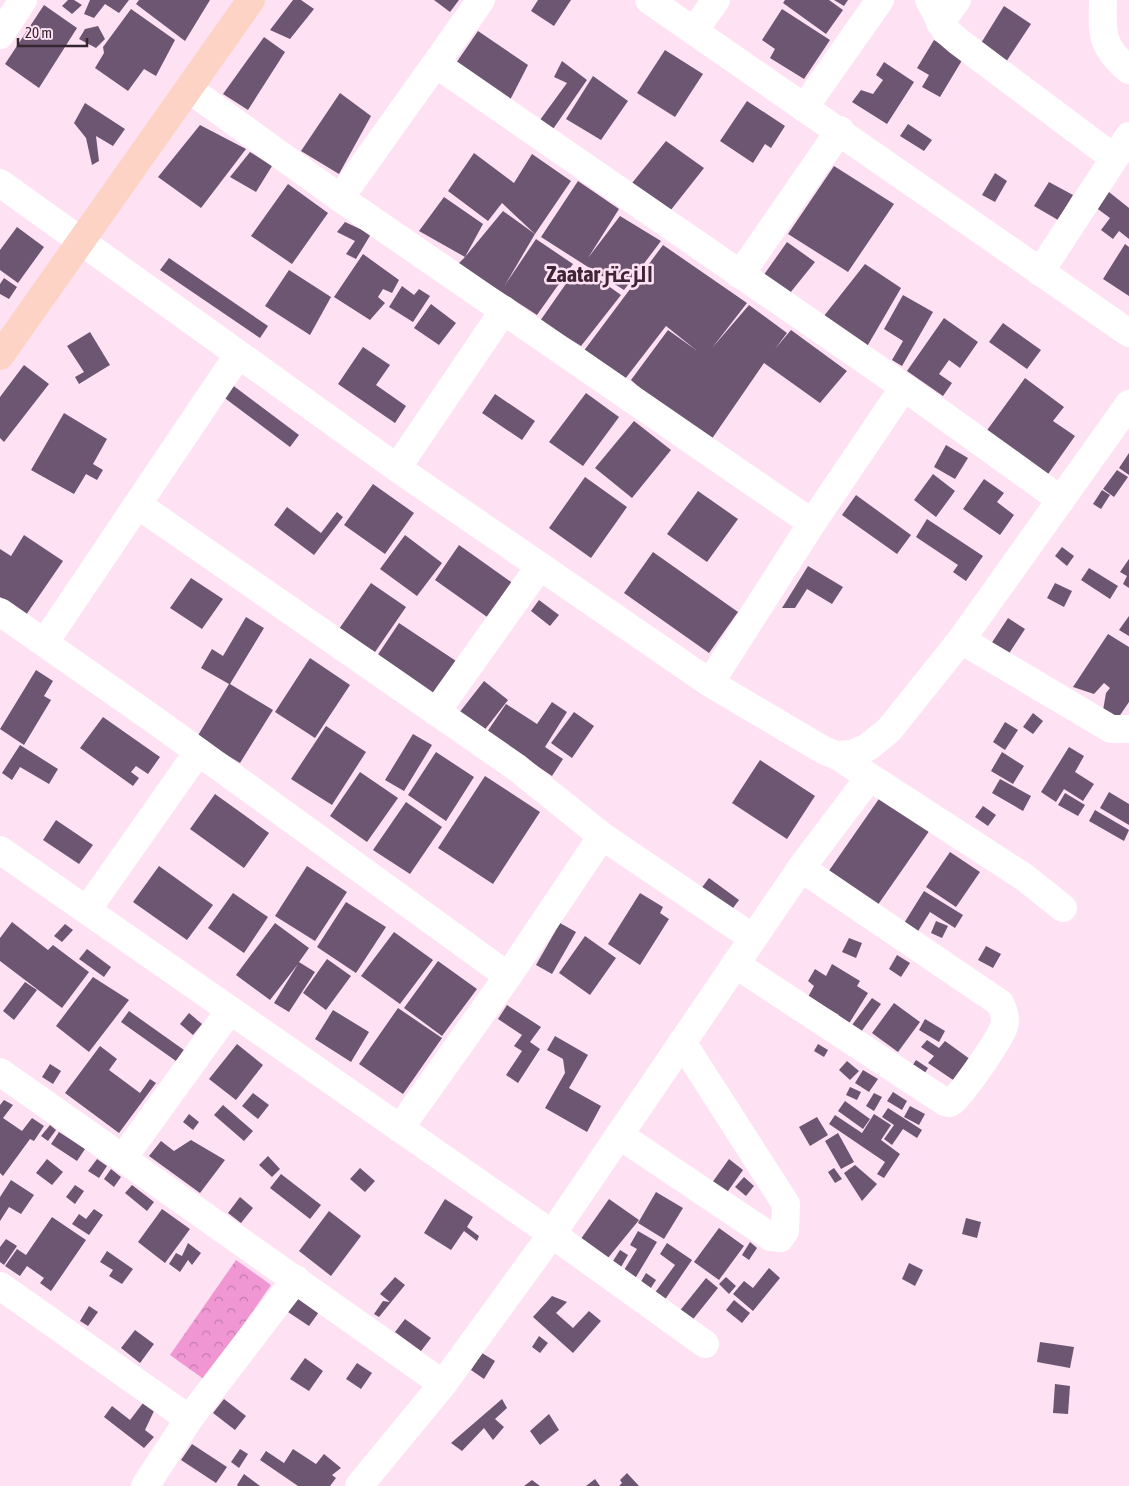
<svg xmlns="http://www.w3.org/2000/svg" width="1129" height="1486" font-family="'Asap Condensed',Cairo,sans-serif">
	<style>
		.park { fill: url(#park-crowns) }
		.building { fill: #6d5672 }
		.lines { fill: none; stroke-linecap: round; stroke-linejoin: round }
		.minor { stroke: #fff; stroke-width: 28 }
		.major { stroke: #fdd3c5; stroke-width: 28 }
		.labels { text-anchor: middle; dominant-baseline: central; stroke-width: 5; stroke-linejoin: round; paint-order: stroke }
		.district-label { font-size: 22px; font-weight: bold; fill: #402437; stroke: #ffe1f4 }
	</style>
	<defs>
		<pattern id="park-crowns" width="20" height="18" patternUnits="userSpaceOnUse" patternTransform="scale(1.25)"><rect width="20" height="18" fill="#f097d3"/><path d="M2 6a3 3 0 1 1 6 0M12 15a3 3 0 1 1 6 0" fill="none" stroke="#c37bac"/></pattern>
	</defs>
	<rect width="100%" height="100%" fill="#ffe1f4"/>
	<!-- park -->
	<polygon class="park" points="236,1260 271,1285 205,1380 170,1355"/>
	<!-- building -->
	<g class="building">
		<polygon points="68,0 74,0 82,5 72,14 62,6"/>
		<polygon points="90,0 129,0 119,13 105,4 94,18 84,14"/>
		<polygon points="139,0 210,0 185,41 136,4"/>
		<polygon points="293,0 301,0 314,9 290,39 270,30"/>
		<polygon points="434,0 459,0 450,12"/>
		<polygon points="538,0 571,0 554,26 531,11"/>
		<polygon points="785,0 829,0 843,10 826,34 783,3"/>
		<polygon points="834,0 848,0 844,6"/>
		<polygon points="44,5 77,28 39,88 5,64"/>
		<polygon points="1004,6 1031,24 1004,65 978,48"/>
		<polygon points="131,9 175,40 156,76 144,69 128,91 95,68 104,53 103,47"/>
		<polygon points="782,9 830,40 804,79 770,58 775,49 762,40"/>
		<polygon points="98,26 105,39 96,48 79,39 85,29"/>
		<polygon points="478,31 528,65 507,106 452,69"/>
		<polygon points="264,37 285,52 248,110 223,94"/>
		<polygon points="934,40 964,57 940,97 922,87 929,75 917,68"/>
		<polygon points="665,50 703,74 675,117 637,93"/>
		<polygon points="562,61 587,80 551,132 537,124 567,83 554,77"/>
		<polygon points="884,62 914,82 887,124 852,102 861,90 873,94 883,80 876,75"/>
		<polygon points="593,76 628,101 601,140 566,119"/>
		<polygon points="340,93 371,116 339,174 301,151"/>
		<polygon points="747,101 785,126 771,148 765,144 753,163 720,141"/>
		<polygon points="85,103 125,129 113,146 96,136 99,161 92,165 86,138 74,123"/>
		<polygon points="908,124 932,140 924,151 900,136"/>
		<polygon points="200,125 246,149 201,208 158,177"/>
		<polygon points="666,141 704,168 663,220 624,193"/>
		<polygon points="250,152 272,166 256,192 230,177"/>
		<polygon points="474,153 514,183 532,154 571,181 535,234 502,203 488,221 448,191"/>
		<polygon points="834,166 894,204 848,272 788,234"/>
		<polygon points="995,173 1007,181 995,202 982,195"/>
		<polygon points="578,181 619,209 588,258 620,216 661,241 624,290 541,237"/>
		<polygon points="1049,182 1073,195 1058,220 1034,206"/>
		<polygon points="288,184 328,213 292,264 251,236"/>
		<polygon points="1104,188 1129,208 1129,239 1119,231 1113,239 1101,230 1110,218 1091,204"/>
		<polygon points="444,197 483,224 465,257 503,211 535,234 505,285 536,239 573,264 537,315 458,264 465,257 419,231"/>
		<polygon points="345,222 371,234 356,259 346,254 355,241 337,232"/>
		<polygon points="17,227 44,247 18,283 0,270 0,250"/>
		<polygon points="787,242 815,262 790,293 761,279"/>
		<polygon points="1125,244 1129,247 1129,296 1103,279"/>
		<polygon points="663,245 747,303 712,348 749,305 787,333 775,349 791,330 847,371 820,403 764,363 709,443 666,411 631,380 668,330 696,350 666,326 625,379 583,352"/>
		<polygon points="363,254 399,280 392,293 383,289 378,297 385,303 370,320 334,297"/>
		<polygon points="169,258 268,326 260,338 160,270"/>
		<polygon points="865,264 901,288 865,350 820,321"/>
		<polygon points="579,265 621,295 581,346 540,321"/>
		<polygon points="289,270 331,297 310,335 265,306"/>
		<polygon points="4,278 17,287 9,299 0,294 0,284"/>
		<polygon points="402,286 414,295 419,289 430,296 413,322 389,307"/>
		<polygon points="903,295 933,312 902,366 892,360 903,341 884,329"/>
		<polygon points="431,304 456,323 439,345 414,328"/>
		<polygon points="944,318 978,342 960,368 949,360 939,374 952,383 943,396 907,371"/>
		<polygon points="1003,323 1041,350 1027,369 989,342"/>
		<polygon points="90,332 110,365 79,384 75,377 84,372 67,346"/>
		<polygon points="363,347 390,365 376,385 406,406 395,423 338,384"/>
		<polygon points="24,365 49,384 4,442 0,438 0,397"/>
		<polygon points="1025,378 1064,407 1053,421 1075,436 1046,477 985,433"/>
		<polygon points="231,384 299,435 290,447 222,396"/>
		<polygon points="586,393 619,417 583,466 549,442"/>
		<polygon points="495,394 535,421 522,440 482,413"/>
		<polygon points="64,413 107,439 93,464 103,470 97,480 86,474 74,494 31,470"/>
		<polygon points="634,421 671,450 632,498 595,468"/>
		<polygon points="946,445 968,458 955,479 934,467"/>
		<polygon points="1129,453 1129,475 1119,468"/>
		<polygon points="1117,470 1128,477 1114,497 1103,489"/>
		<polygon points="933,474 955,491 936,517 914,500"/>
		<polygon points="585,477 627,507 591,558 549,528"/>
		<polygon points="984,479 1004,493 997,502 1014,515 1000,535 963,509"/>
		<polygon points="373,484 414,513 385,554 344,525"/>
		<polygon points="1102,490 1110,495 1101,509 1093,504"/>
		<polygon points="698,491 738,519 707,562 667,534"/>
		<polygon points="856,495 911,535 897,554 842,515"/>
		<polygon points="287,507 321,533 337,512 343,517 314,555 274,525"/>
		<polygon points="927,519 983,556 966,581 953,572 958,565 916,537"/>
		<polygon points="24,535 63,561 26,615 0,597 0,549 11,556"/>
		<polygon points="405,535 442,563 417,596 380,569"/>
		<polygon points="459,545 514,584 490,619 435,580"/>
		<polygon points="1062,547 1074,556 1067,566 1055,556"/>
		<polygon points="653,552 738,612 709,653 624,593"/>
		<polygon points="1129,559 1129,588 1123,584 1127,576 1120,572"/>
		<polygon points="808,566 843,587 832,604 807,589 795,608 782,608"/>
		<polygon points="1089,568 1118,586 1110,599 1081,580"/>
		<polygon points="191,578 223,599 202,629 170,608"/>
		<polygon points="371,583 406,607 375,652 339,629"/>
		<polygon points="1055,583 1072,591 1064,607 1047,598"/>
		<polygon points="539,600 559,615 550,626 531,611"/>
		<polygon points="1129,616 1129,636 1119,630"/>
		<polygon points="246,617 264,628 230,684 273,710 240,763 197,737 229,684 201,668 212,649 223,656"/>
		<polygon points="1008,618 1025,629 1006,658 989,647"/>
		<polygon points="399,623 456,661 433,695 377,656"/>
		<polygon points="1108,634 1129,647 1129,702 1114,724 1102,716 1106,693 1110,688 1104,683 1094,694 1073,687"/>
		<polygon points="310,658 350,685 315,738 275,712"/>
		<polygon points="36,670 53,681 44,696 51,700 24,745 0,729"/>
		<polygon points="484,681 508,700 483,732 459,713"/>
		<polygon points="552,702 567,712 545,747 563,759 552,776 487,732 506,704 537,724"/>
		<polygon points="574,712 594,726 572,758 551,743"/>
		<polygon points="1033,713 1043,721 1033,734 1023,727"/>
		<polygon points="103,717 160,757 148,774 136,766 131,772 139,778 133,786 80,748"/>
		<polygon points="1005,722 1018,730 1005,750 993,742"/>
		<polygon points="326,726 366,752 332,805 291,779"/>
		<polygon points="413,734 432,745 404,791 385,780"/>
		<polygon points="20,745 58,769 49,784 20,767 12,780 2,773"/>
		<polygon points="1069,747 1084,756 1075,772 1094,784 1083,801 1064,789 1056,802 1041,792"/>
		<polygon points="436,752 474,777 446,821 408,795"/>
		<polygon points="1002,752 1024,766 1013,784 991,771"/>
		<polygon points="760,760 815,796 787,839 732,803"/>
		<polygon points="360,772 398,798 367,842 330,816"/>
		<polygon points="485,776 540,812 493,884 438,848"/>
		<polygon points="1000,779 1031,796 1023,811 992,793"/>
		<polygon points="1109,792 1129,804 1129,825 1100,808"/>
		<polygon points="883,793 932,827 875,909 826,875"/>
		<polygon points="1065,793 1085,805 1078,816 1058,805"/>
		<polygon points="215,794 269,833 244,868 190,829"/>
		<polygon points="406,802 442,827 410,874 373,850"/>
		<polygon points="983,806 996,815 988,826 975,817"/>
		<polygon points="1095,810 1129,830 1124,841 1089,821"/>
		<polygon points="56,820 93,845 79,864 43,840"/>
		<polygon points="950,852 980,872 956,907 926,887"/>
		<polygon points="159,866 213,905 187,940 133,902"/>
		<polygon points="307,866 347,892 315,941 275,916"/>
		<polygon points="709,878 739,900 730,912 700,890"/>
		<polygon points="924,891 963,915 955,928 930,912 915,936 901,928"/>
		<polygon points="233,893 268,917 244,953 208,928"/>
		<polygon points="640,893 663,907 660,913 669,919 640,965 608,944"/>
		<polygon points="346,902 386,927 356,973 317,947"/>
		<polygon points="936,921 948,926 942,938 931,933"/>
		<polygon points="12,922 48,950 53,945 89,972 62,1008 0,961 0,938"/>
		<polygon points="275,923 309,948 299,962 315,972 289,1012 274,1003 298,964 270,1000 236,975"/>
		<polygon points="560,923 576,932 552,974 536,965"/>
		<polygon points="65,924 73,930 62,942 54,936"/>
		<polygon points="394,932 433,960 400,1004 361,976"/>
		<polygon points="585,936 616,958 590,995 559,973"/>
		<polygon points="849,938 862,943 856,958 842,952"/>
		<polygon points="986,946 1001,954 993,968 978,960"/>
		<polygon points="87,949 111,967 104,977 79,959"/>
		<polygon points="897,955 910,963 901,977 889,969"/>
		<polygon points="327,959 351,976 326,1010 303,993"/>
		<polygon points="438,961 477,989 442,1036 404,1008"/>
		<polygon points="832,964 860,981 857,986 868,993 845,1030 834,1023 839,1015 808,997 814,986 808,981 815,969 826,976"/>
		<polygon points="93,977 129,1000 89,1052 56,1026"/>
		<polygon points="25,982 37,990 14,1020 3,1011"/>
		<polygon points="872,998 881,1004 861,1032 852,1025"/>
		<polygon points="894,1003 920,1022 898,1052 872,1033"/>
		<polygon points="507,1005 541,1027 530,1042 540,1049 518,1083 506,1075 522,1051 514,1046 522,1035 498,1019"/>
		<polygon points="398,1008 442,1038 403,1094 359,1064"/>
		<polygon points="333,1010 369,1032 351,1062 315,1039"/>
		<polygon points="129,1011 184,1050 176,1061 121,1022"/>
		<polygon points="189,1013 202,1024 193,1035 180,1024"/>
		<polygon points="925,1019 945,1031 939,1042 919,1030"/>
		<polygon points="555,1036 588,1055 569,1088 601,1106 587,1132 545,1108 565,1073 563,1059 547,1050"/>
		<polygon points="927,1040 939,1048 945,1041 974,1062 959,1084 928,1063 934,1056 921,1047"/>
		<polygon points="237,1044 263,1065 236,1100 209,1079"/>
		<polygon points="818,1044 828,1050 824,1057 814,1051"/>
		<polygon points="100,1046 117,1059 109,1070 140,1093 150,1079 156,1083 119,1133 65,1093"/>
		<polygon points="916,1060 928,1068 919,1082 907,1074"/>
		<polygon points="847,1061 859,1071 850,1080 839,1070"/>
		<polygon points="50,1064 61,1071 53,1084 42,1077"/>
		<polygon points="863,1070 878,1079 869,1092 855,1083"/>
		<polygon points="850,1087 861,1092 857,1100 846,1095"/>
		<polygon points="893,1092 907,1101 902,1110 887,1101"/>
		<polygon points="253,1093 269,1105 258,1119 242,1106"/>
		<polygon points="874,1093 882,1097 874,1111 866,1106"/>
		<polygon points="4,1100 13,1105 3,1118 22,1131 32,1118 44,1126 34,1141 30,1139 3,1176 0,1173 0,1105"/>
		<polygon points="845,1101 870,1119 863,1129 838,1111"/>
		<polygon points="223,1105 253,1131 244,1141 214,1115"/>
		<polygon points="910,1106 925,1114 919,1125 904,1117"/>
		<polygon points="888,1108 922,1130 917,1138 903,1129 892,1145 884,1139 894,1125 882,1117"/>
		<polygon points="189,1114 199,1122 193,1130 183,1122"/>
		<polygon points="874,1114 891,1125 881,1140 900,1154 884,1178 877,1174 885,1162 829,1124 835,1115 862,1133"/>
		<polygon points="817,1117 828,1135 810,1146 799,1127"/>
		<polygon points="50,1125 56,1130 48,1141 41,1136"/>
		<polygon points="59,1132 85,1149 77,1161 51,1144"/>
		<polygon points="838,1133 854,1162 841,1169 825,1141"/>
		<polygon points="191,1140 225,1160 200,1193 149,1156 161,1141 174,1151"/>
		<polygon points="268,1156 280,1169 272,1177 259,1165"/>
		<polygon points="47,1159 63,1172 52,1185 36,1173"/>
		<polygon points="97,1159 107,1166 99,1178 88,1171"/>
		<polygon points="729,1159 743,1170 723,1198 709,1187"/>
		<polygon points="855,1165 877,1184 862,1201 844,1173"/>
		<polygon points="360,1168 375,1181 365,1192 350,1179"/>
		<polygon points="834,1168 842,1179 835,1183 828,1172"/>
		<polygon points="111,1169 121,1177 114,1187 104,1179"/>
		<polygon points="281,1174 321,1205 310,1219 270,1188"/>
		<polygon points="744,1177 754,1186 746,1196 735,1187"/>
		<polygon points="11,1180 34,1195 21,1214 9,1207 0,1221 0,1197"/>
		<polygon points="75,1185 84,1191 75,1204 66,1197"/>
		<polygon points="132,1185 154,1202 147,1211 125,1193"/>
		<polygon points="656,1192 683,1208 664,1239 638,1223"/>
		<polygon points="240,1197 253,1208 241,1223 228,1213"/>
		<polygon points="445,1199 473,1217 467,1227 479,1236 477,1241 464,1231 451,1250 424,1233"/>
		<polygon points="609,1199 639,1220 603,1264 578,1243"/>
		<polygon points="94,1209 103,1215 89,1235 72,1224 79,1214 86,1219"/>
		<polygon points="162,1209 190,1229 165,1263 138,1242"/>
		<polygon points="329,1211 361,1236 331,1276 299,1251"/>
		<polygon points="52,1217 86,1240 51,1291 40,1283 44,1278 27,1266 20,1276 5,1266 17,1249 26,1255"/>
		<polygon points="966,1218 981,1222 977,1238 962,1234"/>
		<polygon points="719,1228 744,1246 719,1280 694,1262"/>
		<polygon points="638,1231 657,1242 633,1282 621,1275 637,1249 630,1245"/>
		<polygon points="6,1239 17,1246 4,1265 0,1262 0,1247"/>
		<polygon points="750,1242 757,1248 749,1260 742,1255"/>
		<polygon points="188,1243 201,1253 192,1265 188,1260 180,1272 169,1264 176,1253 182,1256"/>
		<polygon points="667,1243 692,1260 664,1301 654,1294 675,1265 660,1254"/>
		<polygon points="620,1250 628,1255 621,1267 613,1261"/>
		<polygon points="107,1251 133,1269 122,1284 109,1276 113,1270 100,1262"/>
		<polygon points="909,1263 923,1270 915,1286 902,1279"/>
		<polygon points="769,1268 780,1278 753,1311 733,1294 744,1281 753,1288"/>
		<polygon points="646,1273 656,1280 649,1291 639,1285"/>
		<polygon points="395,1277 405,1285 379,1317 374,1314 383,1301 390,1302 380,1294"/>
		<polygon points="726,1277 736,1286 729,1294 719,1284"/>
		<polygon points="706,1278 718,1288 690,1323 678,1313"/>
		<polygon points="295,1296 319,1312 309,1326 285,1310"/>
		<polygon points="552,1296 567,1302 556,1313 573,1328 589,1311 601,1321 573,1353 533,1317"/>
		<polygon points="734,1300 750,1313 742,1323 726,1310"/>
		<polygon points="89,1306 98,1312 88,1326 80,1321"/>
		<polygon points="405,1319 431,1338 421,1351 395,1332"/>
		<polygon points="135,1330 154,1344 140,1363 121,1348"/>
		<polygon points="539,1336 548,1343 540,1353 532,1347"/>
		<polygon points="1040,1342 1074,1347 1070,1368 1037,1362"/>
		<polygon points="482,1353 495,1361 484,1379 471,1370"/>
		<polygon points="305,1358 323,1371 309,1391 290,1379"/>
		<polygon points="357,1363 372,1373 361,1389 346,1379"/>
		<polygon points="1055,1384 1070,1386 1068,1414 1053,1413"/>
		<polygon points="224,1399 246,1416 235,1430 213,1413"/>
		<polygon points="502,1399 507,1408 495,1419 504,1427 493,1440 484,1428 462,1451 451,1443"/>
		<polygon points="143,1403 154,1411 145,1430 154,1437 144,1448 104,1417 112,1406 130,1420"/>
		<polygon points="549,1414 559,1430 540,1445 530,1431"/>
		<polygon points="192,1444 227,1467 216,1483 181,1460"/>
		<polygon points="240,1449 248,1454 239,1468 231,1462"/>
		<polygon points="293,1449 316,1464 324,1454 341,1468 332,1475 336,1478 330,1486 298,1486 260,1460 266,1451 284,1463"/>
		<polygon points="627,1473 639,1486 619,1486 622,1483 620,1480"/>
		<polygon points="244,1474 260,1486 238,1486 237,1485"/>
		<polygon points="595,1479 600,1486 586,1486"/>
		<polygon points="532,1480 540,1486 524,1486"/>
	</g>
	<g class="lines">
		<!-- minor -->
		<g class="minor">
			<polyline points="649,0 1129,333"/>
			<polyline points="929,0 945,30 959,42 1114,158"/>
			<path d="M 1103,0 C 1102,35 1101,46 1129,70"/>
			<polyline points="940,23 957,0"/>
			<polyline points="694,31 716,0"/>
			<polyline points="0,35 23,0"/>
			<polyline points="436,64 904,387 1061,500"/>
			<polyline points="189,89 340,198 812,523"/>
			<polyline points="804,108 880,0"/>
			<polyline points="0,183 397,468 710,683 825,751 836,755 1024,877 1063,908"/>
			<polyline points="340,198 481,0"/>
			<polyline points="1040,272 1129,136"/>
			<polyline points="740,275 840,130"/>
			<polyline points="397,468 504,310"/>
			<polyline points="138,505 516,767 602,836 753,938"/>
			<polyline points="0,612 156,721 508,976"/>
			<polyline points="961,640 1111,729 1129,729"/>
			<polyline points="45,642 238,355"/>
			<polyline points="710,683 812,523 904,387"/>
			<polyline points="436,712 540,566"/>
			<polyline points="836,755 852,754 868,747 889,730 961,640 1129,404"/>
			<polyline points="0,850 552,1234 705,1344"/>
			<polyline points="87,910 198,752"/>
			<path d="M 735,964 L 945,1102 L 950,1103 C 961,1096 997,1043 1003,1029 C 1007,1020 1004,1011 1000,1003 L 801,868"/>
			<polyline points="0,1072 443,1384"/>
			<polyline points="400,1128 508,976 602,836"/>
			<polyline points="619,1135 771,1237 780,1238 785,1231 786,1204 682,1042"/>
			<polyline points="123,1158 230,1010"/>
			<polyline points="0,1286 189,1419"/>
			<polyline points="145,1486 189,1419 296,1279"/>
			<polyline points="359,1486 443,1384 552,1234 801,868 869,778"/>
		</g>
		<!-- major -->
		<polyline class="major" points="0,356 251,0"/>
	</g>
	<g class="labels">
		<!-- district labels -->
		<g class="district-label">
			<text x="600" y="274">Zaatar الزعتر</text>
		</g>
	</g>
	<!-- scale -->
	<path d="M18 38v8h69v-8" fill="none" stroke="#352730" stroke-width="2.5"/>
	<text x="25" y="38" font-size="15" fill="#352730" stroke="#ffe1f4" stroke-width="4" paint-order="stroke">20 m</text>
</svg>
